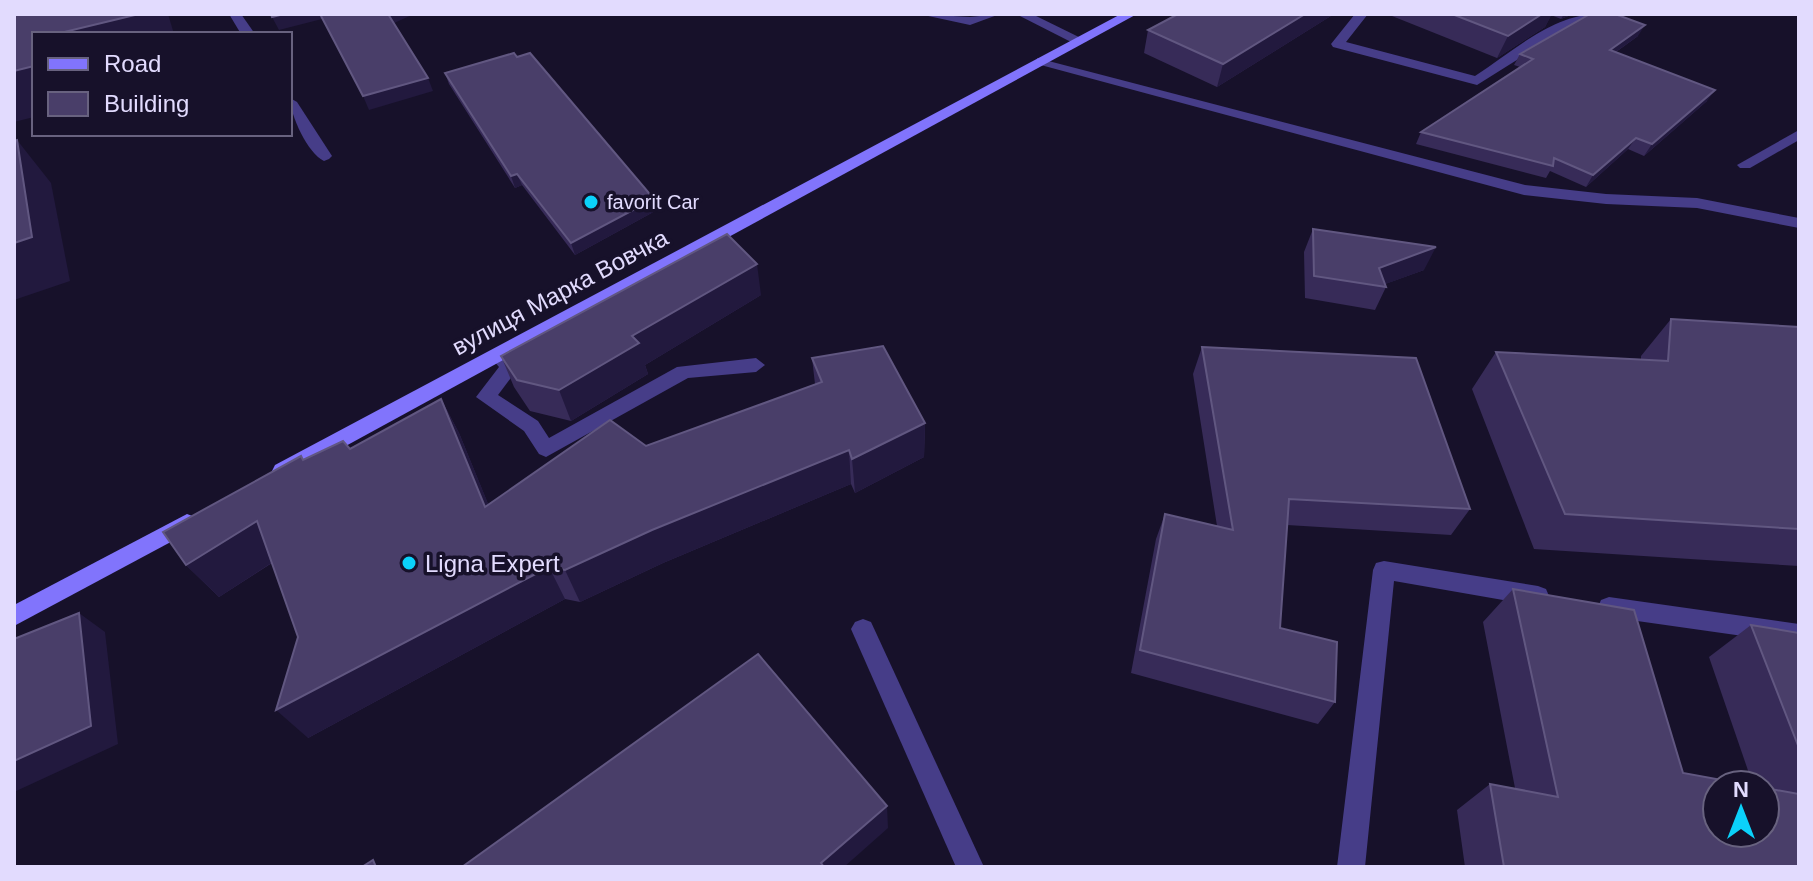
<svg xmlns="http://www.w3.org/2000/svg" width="1813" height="881" font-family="Helvetica,sans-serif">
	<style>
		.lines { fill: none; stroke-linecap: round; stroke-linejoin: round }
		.lane { fill: #463d88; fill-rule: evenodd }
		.secondary { fill: #8174fc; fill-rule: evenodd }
		.wall { fill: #372b58 }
		.shaded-wall { fill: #22193e }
		.building { fill: #493e69; stroke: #615781; stroke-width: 2 }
		.poi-dot { fill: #0bd1fa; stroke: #17112a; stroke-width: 3 }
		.labels { text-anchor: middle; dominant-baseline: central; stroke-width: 7; stroke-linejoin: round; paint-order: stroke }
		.far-poi-label { font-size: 20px; fill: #e2dbfe; stroke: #17112a; text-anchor: start }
		.street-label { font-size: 24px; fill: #e2dbfe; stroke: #17112a }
		.poi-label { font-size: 24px; fill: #e2dbfe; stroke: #17112a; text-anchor: start }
	</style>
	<rect width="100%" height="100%" fill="#17112a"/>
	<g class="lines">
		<!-- lane -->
		<g class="lane">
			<polygon points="229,14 241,14 255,34 241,34"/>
			<polygon points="919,14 970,17 1000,14 970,25"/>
			<polygon points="1016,14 1032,14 1087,41 1075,44"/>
			<path d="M 1355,14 L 1368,14 L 1346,42 L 1475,76 C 1512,52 1553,14 1598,14 L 1566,29 L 1477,85 L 1333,47 L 1331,44 Z"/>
			<polygon points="1037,58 1525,185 1606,194 1697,198 1799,218 1799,228 1697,208 1606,204 1524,195 1037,64"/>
			<path d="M 290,98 L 297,102 L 332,156 L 329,159 L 324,161 C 308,154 290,115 290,98 Z"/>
			<polygon points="1799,130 1799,140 1750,168 1740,168 1737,165"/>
			<polygon points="498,348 505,350 519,367 498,395 538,421 549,438 677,367 756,358 765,365 756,372 688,378 546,457 539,454 524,431 476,397 499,367 489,355"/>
			<polygon points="1384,561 1538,586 1546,589 1549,596 1546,603 1538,606 1394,581 1365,867 1337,867 1373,570 1376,563"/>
			<polygon points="1609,597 1799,624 1799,644 1609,617 1601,614 1598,607 1601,600"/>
			<polygon points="863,619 871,622 984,867 956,867 851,629 855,622"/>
		</g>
		<!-- secondary -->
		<g class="secondary">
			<polygon points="1121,14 1137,14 289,477 275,477 272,471 275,465"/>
			<polygon points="187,514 195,517 198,523 195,529 14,626 14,605"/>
		</g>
	</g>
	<!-- wall -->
	<g class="wall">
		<polygon points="1334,14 1217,87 1144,53 1148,30"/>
		<polygon points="1387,14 1573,14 1561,19 1551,15 1545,27 1497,58"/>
		<polygon points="1638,36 1616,52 1707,101 1644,156 1628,149 1586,187 1550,171 1546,178 1416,144 1421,132 1520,67 1514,65 1520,54"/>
		<polygon points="445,73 657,210 575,255 522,185 515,188 449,84"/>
		<polygon points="1313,229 1424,270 1385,284 1386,287 1375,310 1305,298 1304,252"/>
		<polygon points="761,295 645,365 648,374 571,421 530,411 514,387 501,356"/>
		<polygon points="1671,319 1799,327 1799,566 1534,549 1472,389 1496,352 1641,359 1641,356"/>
		<polygon points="1202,347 1470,509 1451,535 1287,525 1280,628 1335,702 1318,724 1131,673 1156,539 1165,514 1217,526 1193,374"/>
		<polygon points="812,358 925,423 924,457 855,493 851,484 663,563 580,602 565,599 308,738 298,637 272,563 219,597 186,565 304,460 350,449 441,399 459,433 488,504 815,384"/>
		<polygon points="1513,589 1683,773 1765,833 1765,785 1753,785 1709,657 1751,625 1799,633 1799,867 1465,867 1457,810 1490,784 1515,788 1483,622"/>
	</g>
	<!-- shaded-wall -->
	<g class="shaded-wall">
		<polygon points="139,14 168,14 174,34 56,34"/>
		<polygon points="284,14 320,14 322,19 279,30 272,17"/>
		<polygon points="388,14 414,14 392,24"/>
		<polygon points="1305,14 1334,14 1217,87 1223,64"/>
		<polygon points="1542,14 1552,14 1545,27 1497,58 1508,36"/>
		<polygon points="1564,14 1573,14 1561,19"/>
		<polygon points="1645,25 1638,36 1603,61 1610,50"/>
		<polygon points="34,39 34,117 14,122 14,71 32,40"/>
		<polygon points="428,78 433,91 369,110 363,96"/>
		<polygon points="1715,90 1707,101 1644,156 1652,144"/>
		<polygon points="1636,138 1628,149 1586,187 1593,175"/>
		<polygon points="17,140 51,183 70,281 14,300"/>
		<polygon points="517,174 522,185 515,188 511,176"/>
		<polygon points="654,199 657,210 575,255 571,243"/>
		<polygon points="1436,247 1424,270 1380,286 1379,268"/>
		<polygon points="757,264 761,295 645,365 648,374 571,421 559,390 632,336"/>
		<polygon points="441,399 459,433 503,540 485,507"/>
		<polygon points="925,423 924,457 855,493 852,459"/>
		<polygon points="849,450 851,484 663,563 580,602 565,570 652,530"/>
		<polygon points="257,521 285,554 219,597 186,565"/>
		<polygon points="549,567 565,599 308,738 276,710"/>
		<polygon points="79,613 105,632 118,744 14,792 14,761"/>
		<polygon points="887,806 888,828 844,867 822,867 821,863"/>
	</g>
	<!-- building -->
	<g class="building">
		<polygon points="14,14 139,14 56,34 34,34 34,39 32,40 34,66 14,71"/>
		<polygon points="271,14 284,14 272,17"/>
		<polygon points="320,14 388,14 428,78 363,96"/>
		<polygon points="1178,14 1305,14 1223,64 1148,30"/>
		<polygon points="1452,14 1542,14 1508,36"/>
		<polygon points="1590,14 1615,14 1645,25 1610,50 1715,90 1652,144 1636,138 1593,175 1554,158 1553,166 1421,132 1533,59 1520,54"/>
		<polygon points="514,53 517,57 530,53 654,199 571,243 517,174 511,176 445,73"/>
		<polygon points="17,140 32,237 14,243 14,141"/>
		<polygon points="1313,229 1436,247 1379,268 1386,287 1314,276"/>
		<polygon points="727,234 757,264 632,336 639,343 559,390 517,380 501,356"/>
		<polygon points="1671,319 1799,327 1799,529 1565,514 1496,352 1668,361"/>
		<polygon points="883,346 925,423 852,459 849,450 652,530 565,570 549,567 276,710 298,637 257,521 186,565 163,532 301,456 303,460 343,441 350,449 441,399 485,507 610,420 646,446 822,382 812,358"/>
		<polygon points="1202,347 1416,358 1470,509 1289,499 1280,628 1337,642 1335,702 1140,650 1165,514 1233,530"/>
		<polygon points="1513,589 1634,610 1683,773 1749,785 1717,785 1717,833 1765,833 1765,788 1799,794 1799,867 1504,867 1490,784 1558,797"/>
		<polygon points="79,613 91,726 14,761 14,639"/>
		<polygon points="1751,625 1799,633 1799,748"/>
		<polygon points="758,654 887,806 821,863 824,867 462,867"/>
		<polygon points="373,860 376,867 362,867"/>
	</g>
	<!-- markers -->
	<g class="poi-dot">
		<circle cx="591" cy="202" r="8"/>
		<circle cx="409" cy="563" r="8"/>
	</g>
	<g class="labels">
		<!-- far-poi labels -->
		<g class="far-poi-label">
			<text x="607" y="202">favorit Car</text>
		</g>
		<!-- street labels -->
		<g class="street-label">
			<text transform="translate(560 292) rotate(-28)">вулиця Марка Вовчка</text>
		</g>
		<!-- poi labels -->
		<g class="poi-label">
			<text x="425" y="563">Ligna Expert</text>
		</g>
	</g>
	<!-- border -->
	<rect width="1813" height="881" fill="none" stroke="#e2dbfe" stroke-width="32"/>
	<!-- legend -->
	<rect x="32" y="32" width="260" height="104" fill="#17112a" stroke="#68627f" stroke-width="2"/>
	<rect x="48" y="58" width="40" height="12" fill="#8174fc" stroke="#68627f" stroke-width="2"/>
	<text x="104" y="72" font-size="24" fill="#e2dbfe">Road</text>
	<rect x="48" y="92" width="40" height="24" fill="#493e69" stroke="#68627f" stroke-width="2"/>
	<text x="104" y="112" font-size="24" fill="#e2dbfe">Building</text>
	<!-- north arrow -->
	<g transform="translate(1741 809)"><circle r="38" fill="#17112a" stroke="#68627f" stroke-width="2"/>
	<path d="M0-6L14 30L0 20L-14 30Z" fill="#0bd1fa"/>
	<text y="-12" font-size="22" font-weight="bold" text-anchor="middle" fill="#e2dbfe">N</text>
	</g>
</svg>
